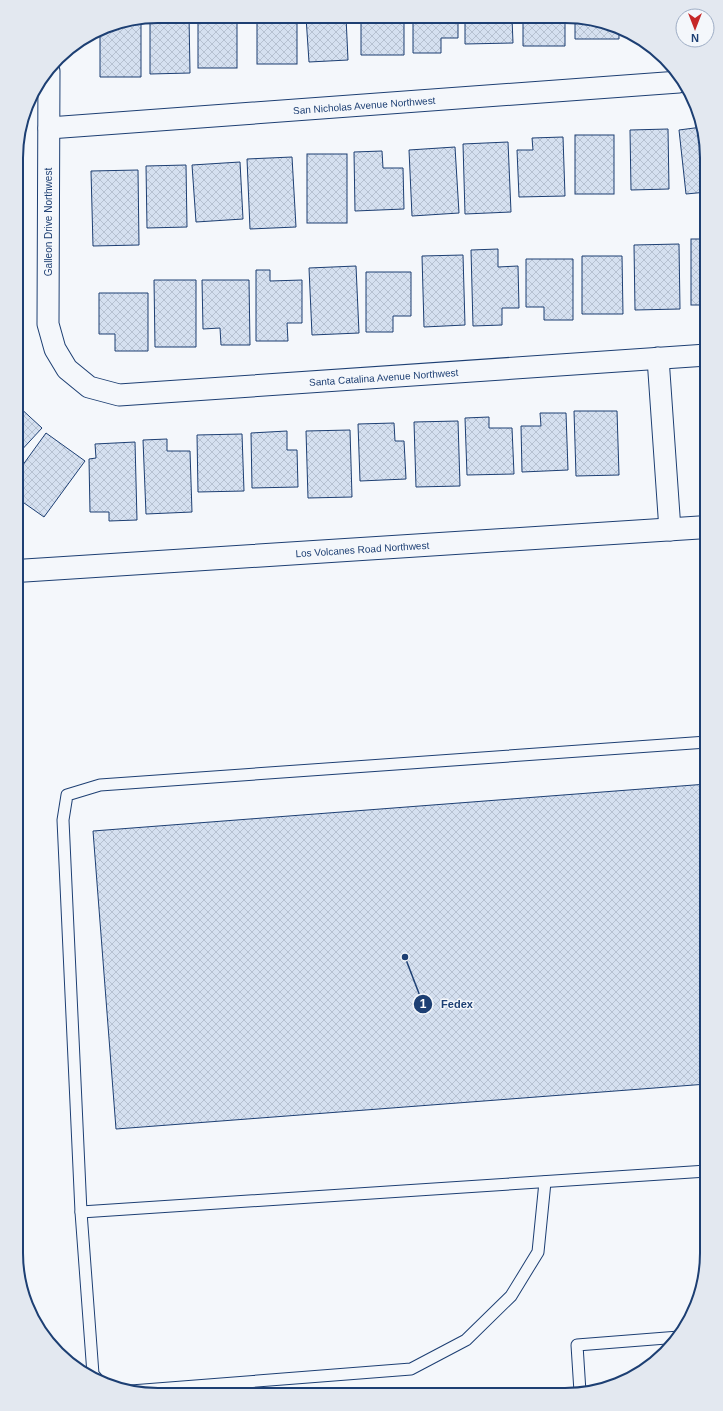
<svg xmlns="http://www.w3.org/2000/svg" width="723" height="1411" font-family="Arial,sans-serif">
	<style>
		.building { fill: url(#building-cross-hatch); stroke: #1d3f73 }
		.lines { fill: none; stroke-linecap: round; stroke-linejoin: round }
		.service-casing { stroke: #1d3f73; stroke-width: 13 }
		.minor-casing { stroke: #1d3f73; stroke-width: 23 }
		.tertiary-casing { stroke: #1d3f73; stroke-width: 24 }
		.service { stroke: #f4f7fb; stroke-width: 11 }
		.minor { stroke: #f4f7fb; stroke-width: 21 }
		.tertiary { stroke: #f4f7fb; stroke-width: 22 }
		.labels { text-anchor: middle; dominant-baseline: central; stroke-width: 3; stroke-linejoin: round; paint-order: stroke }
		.street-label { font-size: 10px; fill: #1d3f73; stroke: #f4f7fb }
		.rim { fill: none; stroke: #1d3f73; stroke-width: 2 }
		.leader { fill: none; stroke: #1d3f73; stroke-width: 1.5 }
		.callout-dot { fill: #1d3f73; stroke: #f4f7fb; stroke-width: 1.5 }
		.mark-label { font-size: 12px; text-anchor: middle; font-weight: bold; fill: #fff }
		.callout-label { font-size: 11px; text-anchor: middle; font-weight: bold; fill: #1d3f73; stroke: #f4f7fb; stroke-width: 3; stroke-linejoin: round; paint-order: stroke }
	</style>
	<defs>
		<pattern id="building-cross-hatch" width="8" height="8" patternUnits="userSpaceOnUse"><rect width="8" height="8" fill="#d5e0f0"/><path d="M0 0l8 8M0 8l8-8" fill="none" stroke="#b6c1d1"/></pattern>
	</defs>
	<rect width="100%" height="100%" fill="#f4f7fb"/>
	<!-- building -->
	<g class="building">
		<polygon points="158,16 189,16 190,73 150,74 150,18"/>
		<rect x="198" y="16" width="39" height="52"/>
		<rect x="257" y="17" width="40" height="47"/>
		<polygon points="306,17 346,17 348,60 309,62"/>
		<polygon points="361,17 404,18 404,55 361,55"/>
		<polygon points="413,18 458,18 458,38 441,38 441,53 413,53"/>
		<polygon points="465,18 512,18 513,43 465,44"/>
		<polygon points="523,18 565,19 565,46 523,46"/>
		<polygon points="141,19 141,77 100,77 100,29 104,27"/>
		<polygon points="575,19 592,19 619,32 619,39 575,39"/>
		<polygon points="702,127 707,158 707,192 686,194 679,130"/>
		<polygon points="668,129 669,189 631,190 630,130"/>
		<rect x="575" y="135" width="39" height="59"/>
		<polygon points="563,137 565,196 519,197 517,150 533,150 532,138"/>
		<polygon points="508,142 511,212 465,214 463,144"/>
		<polygon points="455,147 459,213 412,216 409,150"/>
		<polygon points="382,151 383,168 403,168 404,209 355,211 354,152"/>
		<rect x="307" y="154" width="40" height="69"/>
		<polygon points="292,157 296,227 250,229 247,159"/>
		<polygon points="240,162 243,219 196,222 192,165"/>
		<polygon points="186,165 187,227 147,228 146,166"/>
		<polygon points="138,170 139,245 93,246 91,171"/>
		<rect x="691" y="239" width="16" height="66"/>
		<polygon points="679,244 680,309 635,310 634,245"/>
		<polygon points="498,249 498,267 518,266 519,308 502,308 502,325 473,326 471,250"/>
		<polygon points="463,255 465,325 424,327 422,256"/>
		<polygon points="582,256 622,256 623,314 582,314"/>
		<polygon points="526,259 573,259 573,320 544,320 544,307 526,307"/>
		<polygon points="356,266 359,333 312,335 309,268"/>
		<polygon points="256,270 270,270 270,281 302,280 302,323 287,323 288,341 256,341"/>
		<polygon points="366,272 411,272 411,316 393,316 393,332 366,332"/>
		<polygon points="154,280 196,280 196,347 155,347"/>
		<polygon points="202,280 249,280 250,345 221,345 220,328 203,329"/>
		<polygon points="99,293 148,293 148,351 115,351 115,334 99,334"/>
		<polygon points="17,405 42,428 17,455"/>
		<polygon points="574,411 617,411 619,475 576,476"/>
		<polygon points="540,413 566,413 568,470 522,472 521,426 541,426"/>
		<polygon points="489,417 489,428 512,428 514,474 467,475 465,418"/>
		<polygon points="458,421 460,486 416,487 414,422"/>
		<polygon points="394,423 395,441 404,441 406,479 360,481 358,424"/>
		<polygon points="350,430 352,497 308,498 306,431"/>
		<polygon points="287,431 287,450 297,450 298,487 252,488 251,433"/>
		<polygon points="46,433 85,461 44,517 17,498 17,473"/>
		<polygon points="242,434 244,491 198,492 197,435"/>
		<polygon points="167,439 167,451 190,451 192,512 146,514 143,440"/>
		<polygon points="135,442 137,520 109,521 109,512 90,512 89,459 96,458 95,444"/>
		<polygon points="707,784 707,1084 116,1129 93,831"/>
	</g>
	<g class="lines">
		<!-- service casing -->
		<g class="service-casing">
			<g id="service">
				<polyline points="81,1212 707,1171"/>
				<polyline points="98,1380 93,1374 81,1212 63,820 67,795 100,785 707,742"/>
				<polyline points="131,1391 411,1369 466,1340 511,1296 538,1252 545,1182"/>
				<polyline points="580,1392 577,1345 679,1337"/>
			</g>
		</g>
		<!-- minor casing -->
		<g class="minor-casing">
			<g id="minor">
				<path id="s1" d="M 49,71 L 48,324 L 55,349 L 67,369 L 89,387 L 119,395 L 707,355"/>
				<path id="s2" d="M 49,128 L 679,82"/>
				<polyline points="658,358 670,530"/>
			</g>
		</g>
		<!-- tertiary casing -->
		<g class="tertiary-casing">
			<g id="tertiary">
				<path id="s3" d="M 17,571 L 707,527"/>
			</g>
		</g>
		<!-- service -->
		<use href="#service" class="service"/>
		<!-- minor -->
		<use href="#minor" class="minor"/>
		<!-- tertiary -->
		<use href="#tertiary" class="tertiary"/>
	</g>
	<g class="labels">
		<!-- street labels -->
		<g class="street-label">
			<text stroke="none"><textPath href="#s2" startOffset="316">San Nicholas Avenue Northwest</textPath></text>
			<text transform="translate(48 222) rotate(-90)">Galleon Drive Northwest</text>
			<text stroke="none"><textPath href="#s1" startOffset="627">Santa Catalina Avenue Northwest</textPath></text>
			<text stroke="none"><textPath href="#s3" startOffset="346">Los Volcanes Road Northwest</textPath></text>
		</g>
	</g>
	<!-- crop -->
	<path d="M0 0H723V1411H0ZM158 23H565A135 135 0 0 1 700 158V1253A135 135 0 0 1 565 1388H158A135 135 0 0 1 23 1253V158A135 135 0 0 1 158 23Z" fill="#e3e8f0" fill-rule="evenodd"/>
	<path class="rim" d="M158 23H565A135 135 0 0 1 700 158V1253A135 135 0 0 1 565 1388H158A135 135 0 0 1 23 1253V158A135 135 0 0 1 158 23Z"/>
	<!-- callouts -->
	<path class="leader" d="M405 957L423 1004"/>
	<g class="callout-dot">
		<circle cx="405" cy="957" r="4"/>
		<circle cx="423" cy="1004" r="10"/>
	</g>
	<g class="mark-label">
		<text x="423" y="1008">1</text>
	</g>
	<g class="callout-label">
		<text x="457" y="1008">Fedex</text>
	</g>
	<!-- north arrow -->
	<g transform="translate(695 28) rotate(180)"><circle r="19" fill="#f4f7fb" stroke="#9eadc5"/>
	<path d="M0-3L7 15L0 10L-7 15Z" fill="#c62828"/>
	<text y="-6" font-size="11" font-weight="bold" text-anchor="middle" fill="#1d3f73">N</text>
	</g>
</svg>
